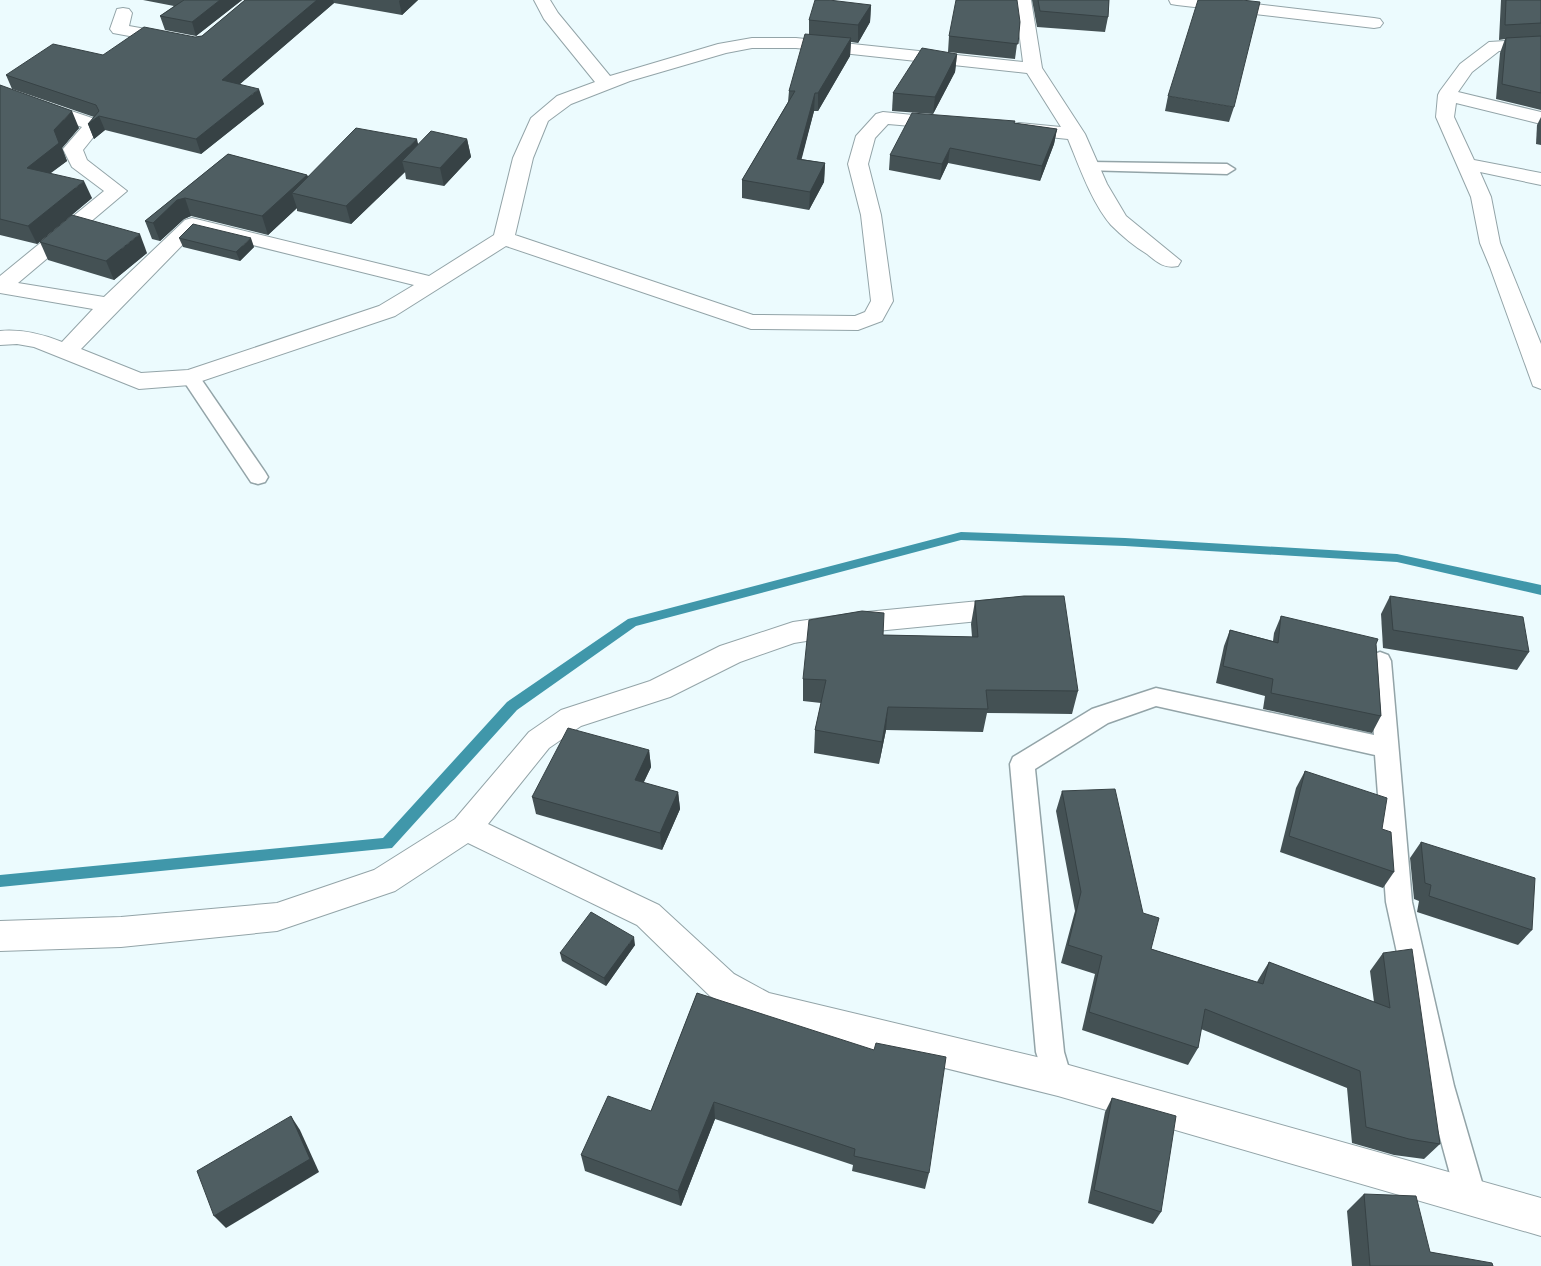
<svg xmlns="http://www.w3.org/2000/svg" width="1541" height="1266" font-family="'IBM Plex Sans',sans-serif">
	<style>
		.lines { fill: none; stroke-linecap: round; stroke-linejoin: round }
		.stream { fill: #4097aa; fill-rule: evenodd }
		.service-casing { stroke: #93a4a8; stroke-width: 3 }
		.minor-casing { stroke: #93a4a8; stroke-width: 2 }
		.service { fill: #fff; fill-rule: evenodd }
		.minor { fill: #fff; fill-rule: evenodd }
		.wall { fill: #445154 }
		.shaded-wall { fill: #374245 }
		.building { fill: #4f5e62; stroke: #374245 }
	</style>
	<rect width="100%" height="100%" fill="#ecfbfe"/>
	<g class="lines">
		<!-- stream -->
		<polygon class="stream" points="961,532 1125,538 1397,554 1541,585 1541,595 1397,562 1125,546 961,540 636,626 517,710 392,848 0,887 0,875 383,838 507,702 628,619"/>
		<!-- service casing -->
		<g class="service-casing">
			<g id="service">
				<polygon points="1089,162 1227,164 1235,169 1227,174 1083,170 1081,167 1083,164"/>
				<polygon points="190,371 197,373 265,472 268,477 265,482 258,484 251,482 181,377 183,373"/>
				<polygon points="1380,652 1388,655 1391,661 1412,902 1454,1086 1486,1196 1482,1207 1471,1211 1460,1207 1456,1196 1426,1086 1386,902 1375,755 1156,706 1108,723 1035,769 1064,1052 1072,1079 1068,1089 1058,1093 1048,1089 1036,1052 1010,764 1013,757 1092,709 1156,688 1374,735 1369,661 1372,655"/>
			</g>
		</g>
		<!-- minor casing -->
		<g class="minor-casing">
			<g id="minor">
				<path d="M 534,0 L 550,0 L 558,13 L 610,76 L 718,44 L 752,38 L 796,38 L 1023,62 L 1015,0 L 1031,0 L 1042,68 L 1085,134 L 1107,184 L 1126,216 L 1181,261 L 1178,266 C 1164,269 1157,262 1147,254 C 1134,246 1122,236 1111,225 C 1092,203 1079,166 1068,139 L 1012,133 L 1009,129 L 1012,125 L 1019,123 L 1061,127 L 1027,73 L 796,48 L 752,48 L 726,53 L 630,81 L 571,104 L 548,121 L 533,158 L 515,235 L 753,315 L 855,316 L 865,312 L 871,301 L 861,215 L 848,164 L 856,136 L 876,114 L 883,112 L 953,119 L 955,123 L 953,127 L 946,129 L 888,124 L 875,138 L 868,164 L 881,215 L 893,301 L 882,321 L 858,330 L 751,329 L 506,246 L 395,316 L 190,385 L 139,389 L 34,347 L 17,344 L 0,345 L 0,331 C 22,329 42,334 62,342 L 93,309 L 0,293 L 0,276 L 104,191 L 72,167 L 63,149 L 82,127 L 0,99 L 0,87 L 101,121 L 103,125 L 83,150 L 87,160 L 127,191 L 18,283 L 104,297 L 185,220 L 192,218 L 429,276 L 494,235 L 513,158 L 531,118 L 557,96 L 595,82 L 544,19 ZM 196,231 L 414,285 L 379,306 L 188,370 L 141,373 L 81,349 Z"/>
				<polygon points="1169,0 1221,0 1374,18 1380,19 1383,23 1380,27 1374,28 1177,5 1171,4"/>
				<polygon points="123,8 129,9 132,13 129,26 179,35 182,39 179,43 173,44 113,33 110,29 117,9"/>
				<polygon points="1541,39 1541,49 1499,51 1472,72 1458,92 1541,112 1541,124 1456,103 1454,117 1474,160 1541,173 1541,185 1480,172 1491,197 1500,243 1541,344 1541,389 1533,386 1490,267 1480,243 1471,197 1436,117 1438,95 1440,91 1460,64 1489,42"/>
				<polygon points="1010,598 1020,601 1024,608 1020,615 1010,618 856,633 794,643 740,662 670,697 581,726 549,748 488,824 659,905 734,974 769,993 1058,1062 1541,1198 1541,1236 1058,1096 763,1023 710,996 637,925 468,843 395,891 277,931 121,947 0,951 0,921 121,917 277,903 374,870 455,819 529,732 561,710 650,681 720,646 793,622 856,613"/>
			</g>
		</g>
		<!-- service -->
		<use href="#service" class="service"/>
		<!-- minor -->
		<use href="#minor" class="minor"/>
	</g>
	<!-- wall -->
	<g class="wall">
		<polygon points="143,0 242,0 196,36 165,30 160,16 174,6"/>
		<polygon points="245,0 418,0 402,15 334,3 239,85 264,104 201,154 105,130 94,139 88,124 94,117 12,89 6,75 202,36"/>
		<polygon points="1032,0 1109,0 1108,17 1105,32 1037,27"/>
		<polygon points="1501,0 1541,0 1541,110 1496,99 1500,53 1505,39 1499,40"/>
		<polygon points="871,5 870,22 858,43 851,42 850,56 818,111 814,111 801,159 825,163 824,182 809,210 742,198 742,180 788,102 789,91 809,34 809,20"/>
		<polygon points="1020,22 1015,59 948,52 949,36"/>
		<polygon points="957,54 955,72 933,114 892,111 893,93"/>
		<polygon points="0,85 79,128 62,148 67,161 50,173 92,198 37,244 0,235"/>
		<polygon points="1168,96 1234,107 1229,122 1165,111"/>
		<polygon points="1541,117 1541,145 1536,144 1537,125"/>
		<polygon points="1015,123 1057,129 1054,144 1040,181 948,163 940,180 889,170 890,155"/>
		<polygon points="467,139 471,157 444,186 406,179 405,172 351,224 297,211 297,208 268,235 191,216 184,219 160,241 152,239 145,221 228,154 307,175 308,176 419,144"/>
		<polygon points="179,238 254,247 240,261 183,247"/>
		<polygon points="40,242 147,253 114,280 48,260"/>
		<polygon points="1390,596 1529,652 1517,670 1383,648 1381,614"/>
		<polygon points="975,601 1078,691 1072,714 987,713 983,732 886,730 879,764 814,753 815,730 821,703 803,701 803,679 883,635 972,637 971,624"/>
		<polygon points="1281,616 1376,644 1381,716 1372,733 1263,709 1265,696 1216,683 1224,646 1230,630 1273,641 1274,633"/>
		<polygon points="649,750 651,767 643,783 678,792 680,809 662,850 536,814 532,797"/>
		<polygon points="1305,771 1382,829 1394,872 1383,888 1280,852 1296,788"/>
		<polygon points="1062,791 1151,949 1257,982 1258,980 1269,962 1374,1002 1370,971 1383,953 1440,1144 1424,1159 1394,1155 1352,1143 1347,1088 1201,1029 1198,1048 1188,1065 1082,1030 1095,974 1061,963 1075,911 1056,811"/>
		<polygon points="1421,842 1532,930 1518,945 1417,912 1419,901 1414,899 1410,858"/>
		<polygon points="635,945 606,986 562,961 560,953"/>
		<polygon points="697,993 929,1173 925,1189 852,1171 853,1165 715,1119 681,1206 585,1171 581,1155 651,1111"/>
		<polygon points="1112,1098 1161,1212 1153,1224 1088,1203 1105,1112"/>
		<polygon points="1364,1194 1430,1252 1493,1266 1352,1266 1347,1211"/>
	</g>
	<!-- shaded-wall -->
	<g class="shaded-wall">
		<polygon points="220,0 242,0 196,36 192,22"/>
		<polygon points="317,0 333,0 334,3 227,95 222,80"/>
		<polygon points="400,0 418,0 402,15 399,1"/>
		<polygon points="871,5 870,22 858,43 858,25"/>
		<polygon points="851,38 850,56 818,111 818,93"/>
		<polygon points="957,54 955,72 933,114 935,97"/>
		<polygon points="259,89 264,104 201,154 196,139"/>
		<polygon points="815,93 814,111 797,177 797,159"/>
		<polygon points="72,111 79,128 62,148 67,161 35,185 27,168 54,130"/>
		<polygon points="99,116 105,130 94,139 88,124"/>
		<polygon points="1057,129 1054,144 1040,181 1042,166"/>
		<polygon points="417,139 421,157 402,161 405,172 351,224 346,206"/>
		<polygon points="467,139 471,157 444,186 440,168"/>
		<polygon points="950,148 948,163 940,180 942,164"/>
		<polygon points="825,163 824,182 809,210 810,192"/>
		<polygon points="307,175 313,193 292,193 297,208 268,235 262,216"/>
		<polygon points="84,181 92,198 37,244 28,226"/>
		<polygon points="185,198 191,216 184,219 160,241 153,223 177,200"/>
		<polygon points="140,234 147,253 114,280 106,261"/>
		<polygon points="251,238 254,247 240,261 236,252"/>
		<polygon points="888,707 886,730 879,764 882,742"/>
		<polygon points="649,750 651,767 637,797 635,780"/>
		<polygon points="678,792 680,809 662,850 660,833"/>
		<polygon points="634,937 635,945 606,986 604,978"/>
		<polygon points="714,1102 715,1119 681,1206 678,1191"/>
		<polygon points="291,1116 300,1130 319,1172 226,1228 214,1216"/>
	</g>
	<!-- building -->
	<g class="building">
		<polygon points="184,0 220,0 192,22 160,16"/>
		<polygon points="245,0 317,0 222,80 259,89 196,139 99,116 88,124 99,111 96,105 6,75 53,44 103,55 144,27 195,37 202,36"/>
		<polygon points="815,0 829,0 871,5 858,25 809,20"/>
		<polygon points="956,0 1017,0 1020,22 1018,44 949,36"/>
		<polygon points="1038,0 1109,0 1108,17 1040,11"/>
		<polygon points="1198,0 1242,0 1260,2 1234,107 1168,96"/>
		<polygon points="1506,0 1541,0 1541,23 1505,25"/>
		<polygon points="805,34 851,38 818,93 815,93 797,159 825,163 810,192 742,180 795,91 789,91"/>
		<polygon points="1541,36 1541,93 1502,84 1506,38"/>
		<polygon points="922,48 957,54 935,97 893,93"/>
		<polygon points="0,85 72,111 54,130 59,143 27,168 84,181 28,226 0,219"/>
		<polygon points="912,113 1015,121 1014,123 1057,129 1042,166 950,148 942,164 890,155"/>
		<polygon points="356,128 417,139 346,206 292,193"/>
		<polygon points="431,131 467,139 440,168 402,161"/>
		<polygon points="228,154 307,175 262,216 185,198 177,200 153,223 145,221"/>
		<polygon points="72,215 140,234 106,261 40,242"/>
		<polygon points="193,224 251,238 236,252 179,238"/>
		<polygon points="1024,596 1064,596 1078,691 986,690 988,709 888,707 882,742 815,730 826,680 803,679 809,620 862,611 884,613 883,635 978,637 975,601"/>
		<polygon points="1390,596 1523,617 1529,652 1393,630"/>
		<polygon points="1281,616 1378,639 1376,644 1381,716 1271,693 1273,679 1223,666 1230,630 1278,643"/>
		<polygon points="568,728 649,750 635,780 678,792 660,833 532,797"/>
		<polygon points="1305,771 1387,798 1382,829 1391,832 1394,872 1289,836"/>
		<polygon points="1115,789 1143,913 1159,918 1151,949 1263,984 1269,962 1390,1008 1383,953 1412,949 1440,1144 1409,1139 1366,1127 1360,1071 1205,1009 1198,1048 1089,1012 1102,956 1068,945 1081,892 1062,791"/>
		<polygon points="1421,842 1535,878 1532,930 1429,896 1431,885 1425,883"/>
		<polygon points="591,912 634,937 604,978 560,953"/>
		<polygon points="697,993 874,1050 876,1043 946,1057 929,1173 854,1156 855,1149 714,1102 678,1191 581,1155 608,1096 651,1111"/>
		<polygon points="1112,1098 1176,1116 1161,1212 1094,1190"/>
		<polygon points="291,1116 310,1159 214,1216 197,1171"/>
		<polygon points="1364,1194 1416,1196 1430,1252 1492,1263 1493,1266 1370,1266"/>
	</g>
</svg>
